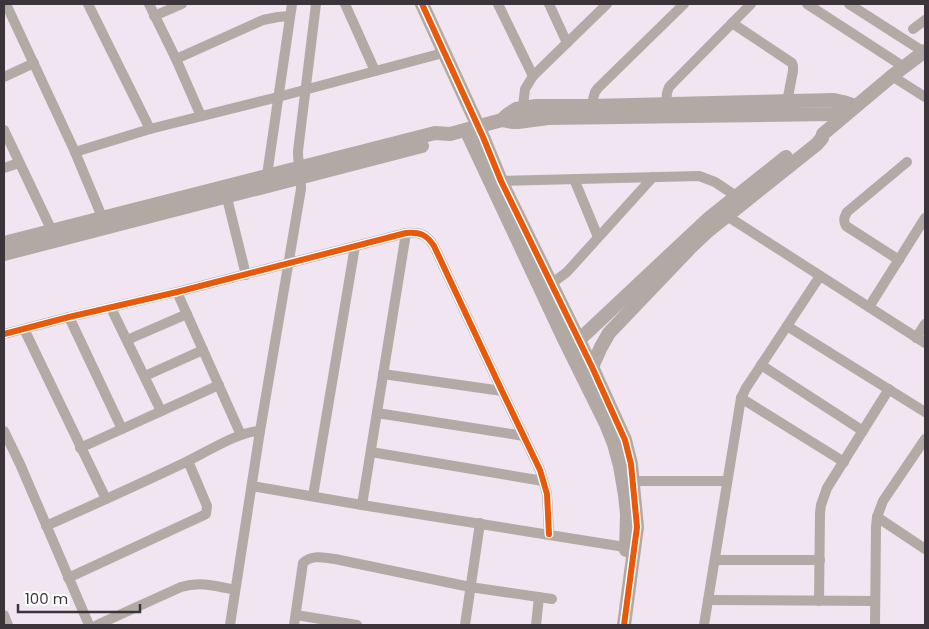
<svg xmlns="http://www.w3.org/2000/svg" width="929" height="629" font-family="Poppins,sans-serif">
	<style>
		.lines { fill: none; stroke-linecap: round; stroke-linejoin: round }
		.street { stroke: #b2aaa5; stroke-width: 10 }
		.secondary { stroke: #b2a9a5; stroke-width: 14 }
		.cycleway-casing { stroke: #fff; stroke-width: 9 }
		.cycleway { stroke: #e8590c; stroke-width: 6 }
	</style>
	<rect width="100%" height="100%" fill="#f0e5f0"/>
	<g class="lines">
		<!-- street -->
		<g class="street">
			<polyline points="6,4 75,152 105,224"/>
			<polyline points="88,4 150,129"/>
			<polyline points="149,4 176,59 201,116"/>
			<polyline points="345,4 375,71"/>
			<polyline points="498,4 533,76"/>
			<polyline points="549,4 567,43"/>
			<polyline points="807,4 904,67"/>
			<polyline points="849,4 924,52"/>
			<polyline points="154,16 182,4"/>
			<polyline points="732,23 792,63 793,66 793,71 787,102"/>
			<polyline points="913,29 925,20"/>
			<polyline points="176,59 263,20 278,17 290,16"/>
			<polyline points="892,76 925,97"/>
			<polyline points="4,77 34,63"/>
			<polyline points="666,104 667,93 669,87 751,4"/>
			<polyline points="591,106 595,92 598,88 684,4"/>
			<polyline points="523,107 525,89 533,76 607,4"/>
			<polyline points="4,130 52,231"/>
			<polyline points="75,152 150,129 278,97 443,53"/>
			<polyline points="4,168 19,163"/>
			<polyline points="574,179 598,237"/>
			<polyline points="268,180 267,175 292,4"/>
			<polyline points="501,181 699,176 715,182 736,196"/>
			<polyline points="225,190 246,275"/>
			<polyline points="727,216 925,343"/>
			<path d="M 899,260 L 846,226 C 843,220 844,218 847,212 L 907,162"/>
			<polyline points="551,284 567,272 653,177"/>
			<polyline points="177,292 241,435"/>
			<polyline points="869,307 925,218"/>
			<polyline points="111,308 161,411"/>
			<polyline points="69,317 122,429"/>
			<polyline points="787,326 925,412"/>
			<polyline points="24,329 106,499"/>
			<path d="M 4,334 L 69,317 L 177,292 L 406,233 C 420,232 426,234 434,246 L 502,391 L 540,470 L 547,494 L 549,534"/>
			<polyline points="916,338 925,324"/>
			<polyline points="127,340 187,314"/>
			<polyline points="761,365 863,431"/>
			<polyline points="383,374 502,391"/>
			<polyline points="145,376 203,350"/>
			<polyline points="741,398 844,462"/>
			<polyline points="377,413 524,436"/>
			<polyline points="4,431 20,464 89,625"/>
			<polyline points="80,448 219,385"/>
			<polyline points="371,452 543,481"/>
			<polyline points="634,481 727,481"/>
			<polyline points="252,486 362,505 631,548"/>
			<polyline points="313,496 355,246"/>
			<polyline points="362,505 406,233"/>
			<polyline points="877,517 925,549"/>
			<path d="M 46,526 C 93,505 140,484 186,462 C 205,453 239,431 260,431"/>
			<polyline points="715,560 820,560"/>
			<polyline points="68,578 202,516 206,514 207,506 188,461"/>
			<polyline points="708,600 875,601"/>
			<polyline points="819,601 820,513 821,505 827,488 889,389"/>
			<polyline points="4,615 8,625"/>
			<polyline points="296,615 357,625"/>
			<path d="M 97,625 L 181,587 C 200,581 216,586 235,590"/>
			<path d="M 230,625 L 260,431 L 301,189 C 301,176 298,164 298,151 L 316,4"/>
			<path d="M 294,625 L 303,563 C 312,554 324,558 335,559 L 470,587 L 552,599"/>
			<polyline points="465,625 480,523"/>
			<polyline points="536,625 539,597"/>
			<polyline points="704,625 741,398 746,388 820,276"/>
			<polyline points="875,625 876,527 877,517 883,501 925,439"/>
		</g>
		<!-- secondary -->
		<g class="secondary">
			<polyline points="422,4 483,137 501,181 592,367 625,440 631,464 637,527 624,625"/>
			<polyline points="502,120 507,115 516,109 536,106 591,106 834,100 843,102 855,106"/>
			<polyline points="466,130 564,339 606,424 614,444 620,466 625,495 627,514 626,550"/>
			<polyline points="4,243 435,133 450,134 502,120 512,122 518,122 548,118 832,114 837,113 855,106"/>
			<polyline points="4,254 422,146"/>
			<polyline points="579,340 708,219 786,157"/>
			<polyline points="592,367 601,347 609,333 691,247 708,231 817,144 822,138 823,134 892,76 925,51"/>
		</g>
		<!-- cycleway casing -->
		<g class="cycleway-casing">
			<g id="cycleway">
				<polyline points="422,4 483,137 501,181 592,367 625,440 631,464 637,527 624,625"/>
				<path d="M 4,334 L 69,317 L 177,292 L 406,233 C 420,232 426,234 434,246 L 502,391 L 540,470 L 547,494 L 549,534"/>
			</g>
		</g>
		<!-- cycleway -->
		<use href="#cycleway" class="cycleway"/>
	</g>
	<!-- border -->
	<rect width="929" height="629" fill="none" stroke="#3b343b" stroke-width="10"/>
	<!-- scale -->
	<path d="M18 604v8h122v-8" fill="none" stroke="#3b343b" stroke-width="2.5"/>
	<text x="25" y="604" font-size="15" fill="#3b343b" stroke="#ffffff" stroke-width="4" paint-order="stroke">100 m</text>
</svg>
